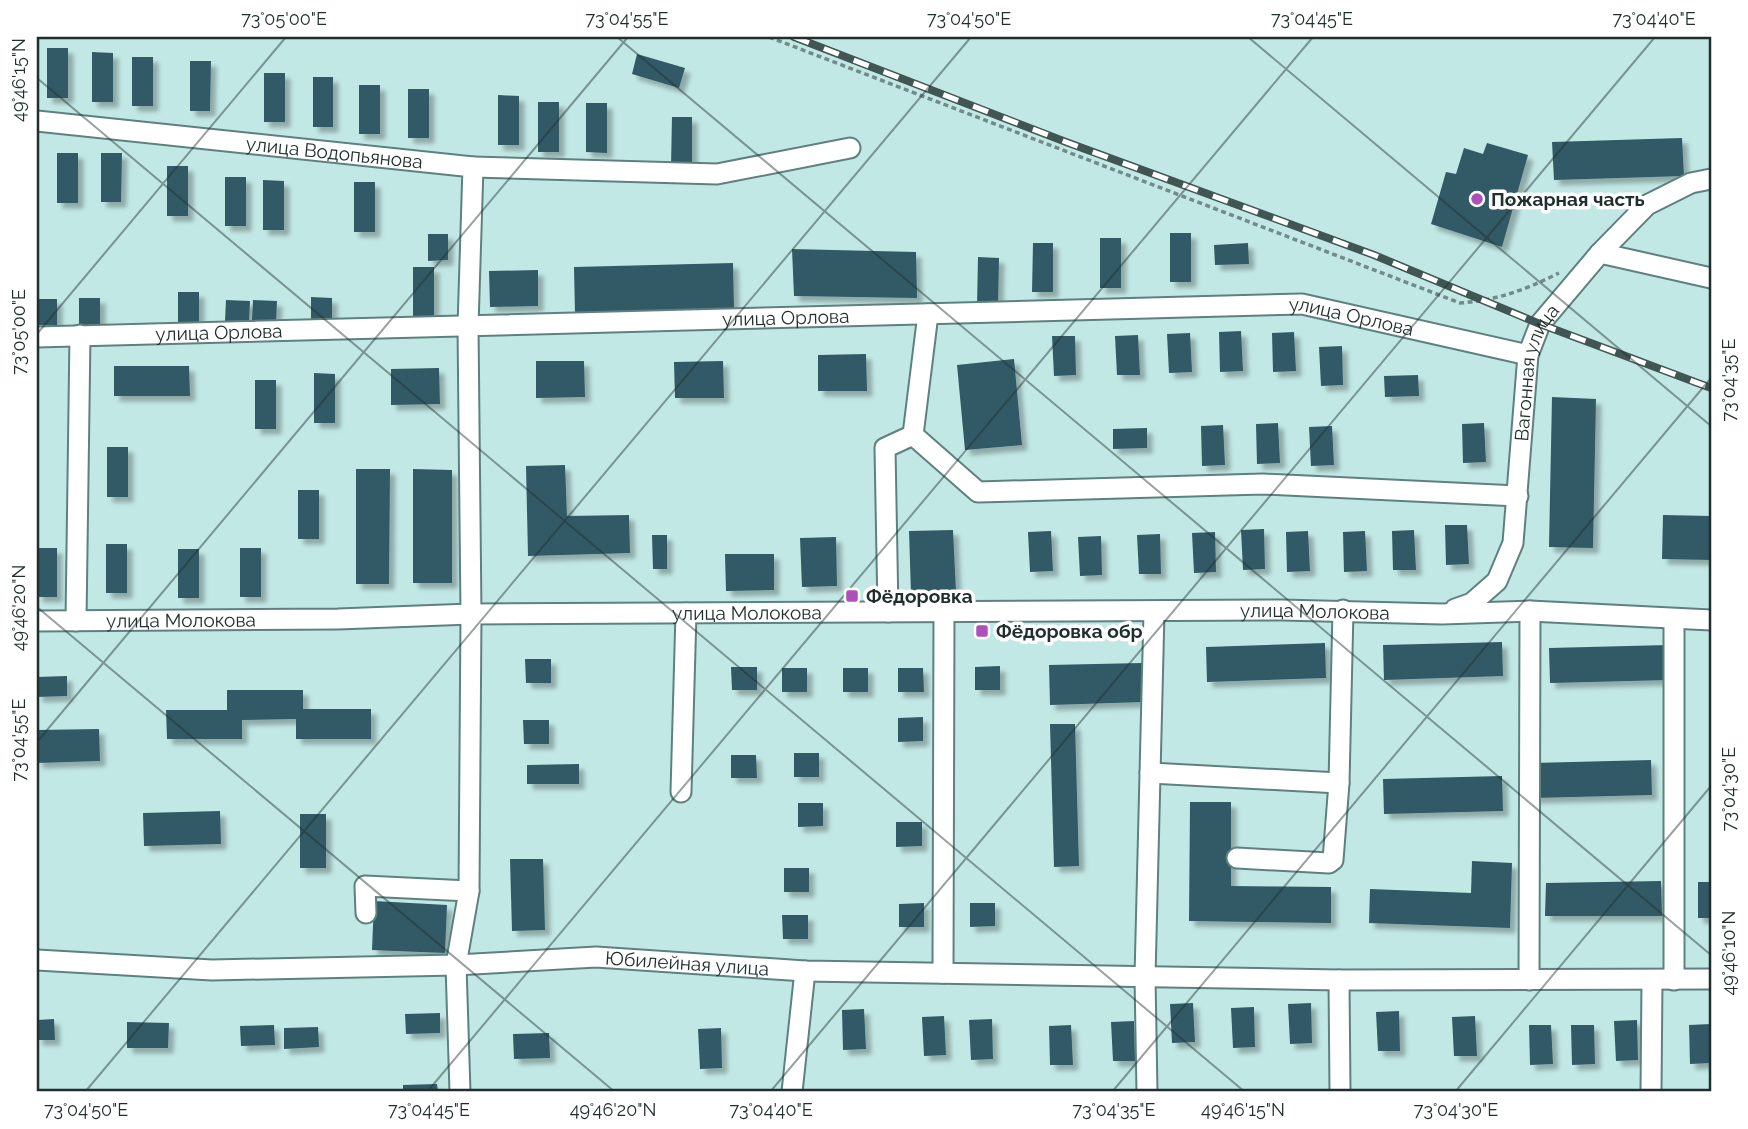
<svg xmlns="http://www.w3.org/2000/svg" width="1748" height="1129" font-family="Raleway,sans-serif">
	<style>
		.building { fill: #315a66; filter: url(#shadow) }
		.lines { fill: none; stroke-linecap: round; stroke-linejoin: round }
		.minor-casing { stroke: #5e817f; stroke-width: 23 }
		.path { stroke: #708b89; stroke-width: 3.5; stroke-dasharray: 5 3.5; stroke-linecap: butt }
		.minor { stroke: #fff; stroke-width: 19 }
		.rail-casing { stroke: #415554; stroke-width: 8 }
		.rail { stroke: #fff; stroke-width: 5; stroke-dasharray: 16; stroke-linecap: butt }
		.ticks { fill: none; stroke: #202f2e; stroke-width: 2; stroke-opacity: 0.45 }
		.poi-dot { fill: #ae50ba; stroke: #fff; stroke-width: 2.5 }
		.labels { text-anchor: middle; dominant-baseline: central; stroke-width: 7; stroke-linejoin: round; paint-order: stroke }
		.street-label { font-size: 19px; fill: #202f2e; stroke: #fff }
		.poi-label { font-size: 19px; font-weight: bold; fill: #202f2e; stroke: #fff; text-anchor: start }
		.neatline { fill: none; stroke: #202f2e; stroke-width: 2.5 }
		.ticks-label { font-size: 18px; text-anchor: middle; fill: #202f2e }
	</style>
	<defs>
		<filter id="shadow"><feDropShadow dx="5.5" dy="5.5" stdDeviation="2" flood-color="#0004"/></filter>
	</defs>
	<rect width="100%" height="100%" fill="#c2e8e5"/>
	<!-- building -->
	<g class="building">
		<rect x="47" y="48" width="21" height="50"/>
		<polygon points="92,52 113,53 113,102 92,102"/>
		<polygon points="637,54 685,68 679,88 632,74"/>
		<rect x="132" y="57" width="21" height="49"/>
		<polygon points="190,61 211,61 210,111 190,111"/>
		<rect x="264" y="73" width="21" height="49"/>
		<rect x="313" y="77" width="20" height="50"/>
		<rect x="359" y="85" width="21" height="49"/>
		<rect x="408" y="89" width="21" height="49"/>
		<polygon points="498,95 519,96 519,145 498,145"/>
		<rect x="538" y="102" width="21" height="50"/>
		<polygon points="586,103 607,103 607,153 586,152"/>
		<polygon points="672,117 692,117 692,166 671,166"/>
		<polygon points="1682,138 1684,176 1554,180 1552,142"/>
		<polygon points="1487,143 1528,155 1502,247 1431,224 1446,172 1456,174 1464,148 1483,154"/>
		<rect x="57" y="153" width="21" height="50"/>
		<polygon points="101,153 122,153 121,202 101,202"/>
		<rect x="167" y="166" width="21" height="50"/>
		<rect x="225" y="177" width="21" height="49"/>
		<polygon points="263,180 284,181 284,230 263,230"/>
		<rect x="354" y="182" width="21" height="50"/>
		<rect x="1170" y="233" width="21" height="49"/>
		<polygon points="428,234 448,234 448,260 428,261"/>
		<rect x="1100" y="238" width="21" height="50"/>
		<polygon points="1033,243 1053,243 1053,292 1032,292"/>
		<polygon points="1248,243 1249,264 1215,265 1214,245"/>
		<polygon points="792,249 916,252 917,298 794,296"/>
		<polygon points="978,257 999,258 998,307 977,307"/>
		<polygon points="733,263 734,309 575,313 574,267"/>
		<rect x="413" y="267" width="21" height="50"/>
		<polygon points="538,270 538,306 490,307 489,271"/>
		<rect x="178" y="292" width="21" height="30"/>
		<polygon points="311,297 332,298 332,322 311,321"/>
		<rect x="79" y="298" width="21" height="27"/>
		<rect x="37" y="299" width="20" height="26"/>
		<polygon points="226,300 250,301 249,322 225,321"/>
		<polygon points="253,300 277,301 276,322 252,320"/>
		<polygon points="1241,331 1243,371 1220,372 1219,332"/>
		<polygon points="1294,332 1296,371 1273,372 1272,333"/>
		<polygon points="1190,333 1192,372 1169,373 1167,334"/>
		<polygon points="1138,335 1140,375 1117,375 1115,336"/>
		<polygon points="1052,336 1075,336 1076,375 1054,376"/>
		<polygon points="1342,346 1343,385 1321,386 1319,347"/>
		<polygon points="866,354 867,391 818,391 818,355"/>
		<polygon points="1014,359 1022,445 965,450 957,365"/>
		<polygon points="536,361 584,361 585,397 536,398"/>
		<polygon points="723,361 724,398 675,398 674,362"/>
		<polygon points="114,366 189,366 190,396 114,396"/>
		<polygon points="439,368 440,404 391,405 391,369"/>
		<polygon points="314,373 335,374 335,423 314,423"/>
		<polygon points="1418,375 1419,396 1385,397 1384,376"/>
		<rect x="255" y="380" width="21" height="49"/>
		<polygon points="1552,397 1596,399 1593,548 1549,547"/>
		<polygon points="1278,423 1280,463 1257,464 1256,424"/>
		<polygon points="1484,423 1486,462 1463,463 1462,424"/>
		<polygon points="1223,425 1225,465 1202,466 1201,426"/>
		<polygon points="1332,426 1334,465 1311,466 1309,427"/>
		<polygon points="1147,428 1147,448 1113,449 1113,429"/>
		<rect x="107" y="447" width="21" height="50"/>
		<polygon points="565,465 567,516 629,515 630,553 528,556 526,466"/>
		<polygon points="356,469 390,469 389,584 356,584"/>
		<polygon points="413,469 452,470 452,583 413,583"/>
		<rect x="298" y="490" width="21" height="49"/>
		<polygon points="1663,515 1711,516 1711,560 1662,559"/>
		<polygon points="1445,525 1467,525 1469,564 1446,565"/>
		<polygon points="1264,529 1265,569 1243,570 1241,530"/>
		<polygon points="953,530 956,592 911,594 909,531"/>
		<polygon points="1414,530 1416,570 1393,570 1392,531"/>
		<polygon points="1051,531 1053,571 1030,572 1028,532"/>
		<polygon points="1308,531 1310,571 1287,572 1286,532"/>
		<polygon points="1365,531 1367,571 1344,572 1343,532"/>
		<polygon points="1215,532 1216,572 1194,573 1192,533"/>
		<polygon points="1160,534 1161,574 1139,574 1137,535"/>
		<polygon points="652,535 667,535 667,569 653,569"/>
		<polygon points="1101,536 1102,575 1080,576 1078,537"/>
		<polygon points="836,537 837,586 802,587 800,538"/>
		<rect x="106" y="544" width="21" height="49"/>
		<rect x="37" y="548" width="20" height="49"/>
		<rect x="240" y="548" width="21" height="49"/>
		<rect x="178" y="549" width="21" height="49"/>
		<polygon points="725,554 774,554 774,590 726,591"/>
		<polygon points="1502,642 1503,676 1384,680 1383,645"/>
		<polygon points="1325,643 1326,678 1207,682 1206,647"/>
		<polygon points="1668,645 1669,680 1550,683 1549,648"/>
		<polygon points="525,659 551,659 551,683 526,683"/>
		<polygon points="1142,663 1144,702 1050,705 1049,665"/>
		<polygon points="1000,666 1000,690 975,690 975,667"/>
		<polygon points="731,667 757,667 757,690 732,690"/>
		<rect x="782" y="668" width="25" height="24"/>
		<rect x="843" y="668" width="25" height="24"/>
		<polygon points="898,668 923,668 924,692 898,692"/>
		<polygon points="67,676 67,696 37,697 37,677"/>
		<polygon points="227,690 303,690 303,709 371,709 371,739 296,739 296,719 242,720 242,739 167,739 166,710 227,710"/>
		<polygon points="923,717 923,741 898,742 898,718"/>
		<polygon points="523,720 549,720 549,744 524,744"/>
		<polygon points="1050,724 1075,724 1079,866 1054,867"/>
		<polygon points="99,729 100,761 37,763 37,730"/>
		<rect x="794" y="753" width="25" height="24"/>
		<polygon points="731,755 756,755 757,778 731,778"/>
		<polygon points="1651,760 1652,795 1533,798 1532,763"/>
		<polygon points="579,764 579,784 527,784 527,765"/>
		<polygon points="1502,776 1503,811 1384,814 1383,779"/>
		<polygon points="1190,802 1231,802 1231,886 1331,887 1331,923 1189,921"/>
		<polygon points="798,803 823,803 823,826 798,827"/>
		<polygon points="220,811 221,844 144,846 143,813"/>
		<rect x="300" y="814" width="26" height="54"/>
		<polygon points="896,822 922,822 922,846 896,847"/>
		<polygon points="510,859 543,859 545,930 512,931"/>
		<polygon points="1472,861 1512,863 1510,928 1369,923 1370,889 1471,893"/>
		<rect x="784" y="868" width="25" height="24"/>
		<polygon points="1661,881 1662,916 1545,916 1546,883"/>
		<rect x="1698" y="882" width="13" height="36"/>
		<polygon points="374,901 447,905 445,953 372,950"/>
		<polygon points="924,903 924,927 899,927 899,904"/>
		<polygon points="970,903 995,903 995,926 970,927"/>
		<polygon points="782,915 808,915 808,939 783,939"/>
		<polygon points="1193,1003 1195,1042 1172,1043 1170,1004"/>
		<polygon points="1311,1003 1312,1043 1290,1044 1288,1004"/>
		<polygon points="1254,1007 1255,1047 1233,1048 1231,1008"/>
		<polygon points="864,1009 866,1049 843,1050 842,1010"/>
		<polygon points="1399,1011 1400,1051 1378,1051 1376,1012"/>
		<polygon points="440,1013 440,1033 406,1034 405,1014"/>
		<polygon points="944,1016 946,1055 924,1056 922,1017"/>
		<polygon points="1475,1016 1477,1056 1454,1056 1452,1017"/>
		<polygon points="54,1019 55,1040 37,1040 37,1020"/>
		<polygon points="992,1019 993,1059 971,1060 969,1020"/>
		<polygon points="1637,1020 1638,1060 1616,1061 1614,1021"/>
		<polygon points="1134,1021 1135,1061 1113,1061 1111,1022"/>
		<polygon points="127,1022 169,1023 168,1048 127,1048"/>
		<polygon points="1711,1024 1711,1063 1690,1064 1689,1025"/>
		<polygon points="274,1025 275,1045 241,1046 240,1026"/>
		<polygon points="1071,1025 1073,1065 1050,1065 1049,1026"/>
		<polygon points="1529,1025 1551,1025 1553,1064 1530,1065"/>
		<polygon points="1571,1025 1594,1025 1595,1064 1572,1065"/>
		<polygon points="318,1027 319,1047 284,1049 284,1028"/>
		<polygon points="721,1028 722,1068 700,1069 698,1029"/>
		<polygon points="549,1033 550,1058 514,1059 513,1034"/>
		<polygon points="437,1084 438,1092 403,1092 403,1085"/>
	</g>
	<g class="lines">
		<!-- minor casing -->
		<g class="minor-casing">
			<g id="minor">
				<path id="s1" d="M 37,121 L 473,167 L 468,326 L 471,614 L 469,891 L 456,965 L 460,1092"/>
				<polyline points="473,167 717,174 850,148"/>
				<polyline points="1600,253 1711,278"/>
				<path id="s2" d="M 37,337 L 1302,304 L 1528,355"/>
				<polyline points="913,435 978,492 1263,484 1518,496"/>
				<path id="s3" d="M 1455,609 L 1472,603 L 1497,581 L 1513,543 L 1528,355 L 1540,324 L 1600,253 L 1647,205 L 1691,183 L 1711,179"/>
				<polyline points="888,612 885,448 913,435 928,314"/>
				<path id="s4" d="M 37,621 L 338,619 L 471,614 L 1282,610 L 1442,614 L 1530,611 L 1711,620"/>
				<polyline points="76,621 80,335"/>
				<polyline points="1150,773 1339,783"/>
				<polyline points="681,792 686,613"/>
				<polyline points="1237,858 1329,863 1333,860 1339,783 1343,610"/>
				<polyline points="366,913 365,886 469,891"/>
				<path id="s5" d="M 37,960 L 212,970 L 456,965 L 596,957 L 805,971 L 1339,980 L 1711,979"/>
				<polyline points="943,973 944,612"/>
				<polyline points="1339,980 1340,1092"/>
				<polyline points="1529,980 1530,611"/>
				<polyline points="1674,980 1674,619"/>
				<polyline points="792,1092 805,971"/>
				<polyline points="1147,1092 1145,977 1154,612"/>
				<polyline points="1651,1092 1652,980"/>
			</g>
		</g>
		<!-- path -->
		<path class="path" d="M 769,37 L 1460,303 C 1498,300 1525,290 1559,273"/>
		<!-- minor -->
		<use href="#minor" class="minor"/>
		<!-- rail casing -->
		<g class="rail-casing">
			<polyline id="rail" points="794,37 1066,142 1374,255 1540,324 1711,388"/>
		</g>
		<!-- rail -->
		<use href="#rail" class="rail"/>
	</g>
	<!-- ticks -->
	<path class="ticks" d="M 617,37 L 1711,955M 1248,37 L 1711,426M 37,78 L 1245,1092M 37,334 L 286,37M 37,607 L 615,1092M 37,742 L 628,37M 85,1092 L 971,37M 427,1092 L 1313,37M 770,1092 L 1655,37M 1112,1092 L 1711,378M 1455,1092 L 1711,786"/>
	<!-- markers -->
	<g class="poi-dot">
		<circle cx="1477" cy="199" r="7"/>
		<rect x="845" y="589" width="14" height="14" rx="3.5"/>
		<rect x="975" y="624" width="14" height="14" rx="3.5"/>
	</g>
	<g class="labels">
		<!-- street labels -->
		<g class="street-label">
			<text stroke="none"><textPath href="#s1" startOffset="299">улица Водопьянова</textPath></text>
			<text stroke="none"><textPath href="#s2" startOffset="749">улица Орлова</textPath></text>
			<text stroke="none"><textPath href="#s2" startOffset="1316">улица Орлова</textPath></text>
			<text stroke="none"><textPath href="#s2" startOffset="182">улица Орлова</textPath></text>
			<text stroke="none"><textPath href="#s3" startOffset="266">Вагонная улица</textPath></text>
			<text stroke="none"><textPath href="#s4" startOffset="1278">улица Молокова</textPath></text>
			<text stroke="none"><textPath href="#s4" startOffset="710">улица Молокова</textPath></text>
			<text stroke="none"><textPath href="#s4" startOffset="144">улица Молокова</textPath></text>
			<text stroke="none"><textPath href="#s5" startOffset="651">Юбилейная улица</textPath></text>
		</g>
		<!-- poi labels -->
		<g class="poi-label">
			<text x="1491" y="199">Пожарная часть</text>
			<text x="866" y="596">Фёдоровка</text>
			<text x="996" y="631">Фёдоровка обр</text>
		</g>
	</g>
	<!-- border -->
	<rect width="1748" height="1129" fill="none" stroke="#ffffff" stroke-width="77"/>
	<rect x="38" y="38" width="1672" height="1052" class="neatline"/>
	<g class="ticks-label">
		<text x="284" y="25">73°05'00"E</text>
		<text x="627" y="25">73°04'55"E</text>
		<text x="969" y="25">73°04'50"E</text>
		<text x="1312" y="25">73°04'45"E</text>
		<text x="1654" y="25">73°04'40"E</text>
		<text transform="translate(19 80) rotate(-90)" y="6">49°46'15"N</text>
		<text transform="translate(19 332) rotate(-90)" y="6">73°05'00"E</text>
		<text transform="translate(1729 380) rotate(-90)" y="6">73°04'35"E</text>
		<text transform="translate(19 608) rotate(-90)" y="6">49°46'20"N</text>
		<text transform="translate(19 740) rotate(-90)" y="6">73°04'55"E</text>
		<text transform="translate(1729 789) rotate(-90)" y="6">73°04'30"E</text>
		<text transform="translate(1729 953) rotate(-90)" y="6">49°46'10"N</text>
		<text x="86" y="1116">73°04'50"E</text>
		<text x="429" y="1116">73°04'45"E</text>
		<text x="613" y="1116">49°46'20"N</text>
		<text x="771" y="1116">73°04'40"E</text>
		<text x="1114" y="1116">73°04'35"E</text>
		<text x="1243" y="1116">49°46'15"N</text>
		<text x="1456" y="1116">73°04'30"E</text>
	</g>
</svg>
